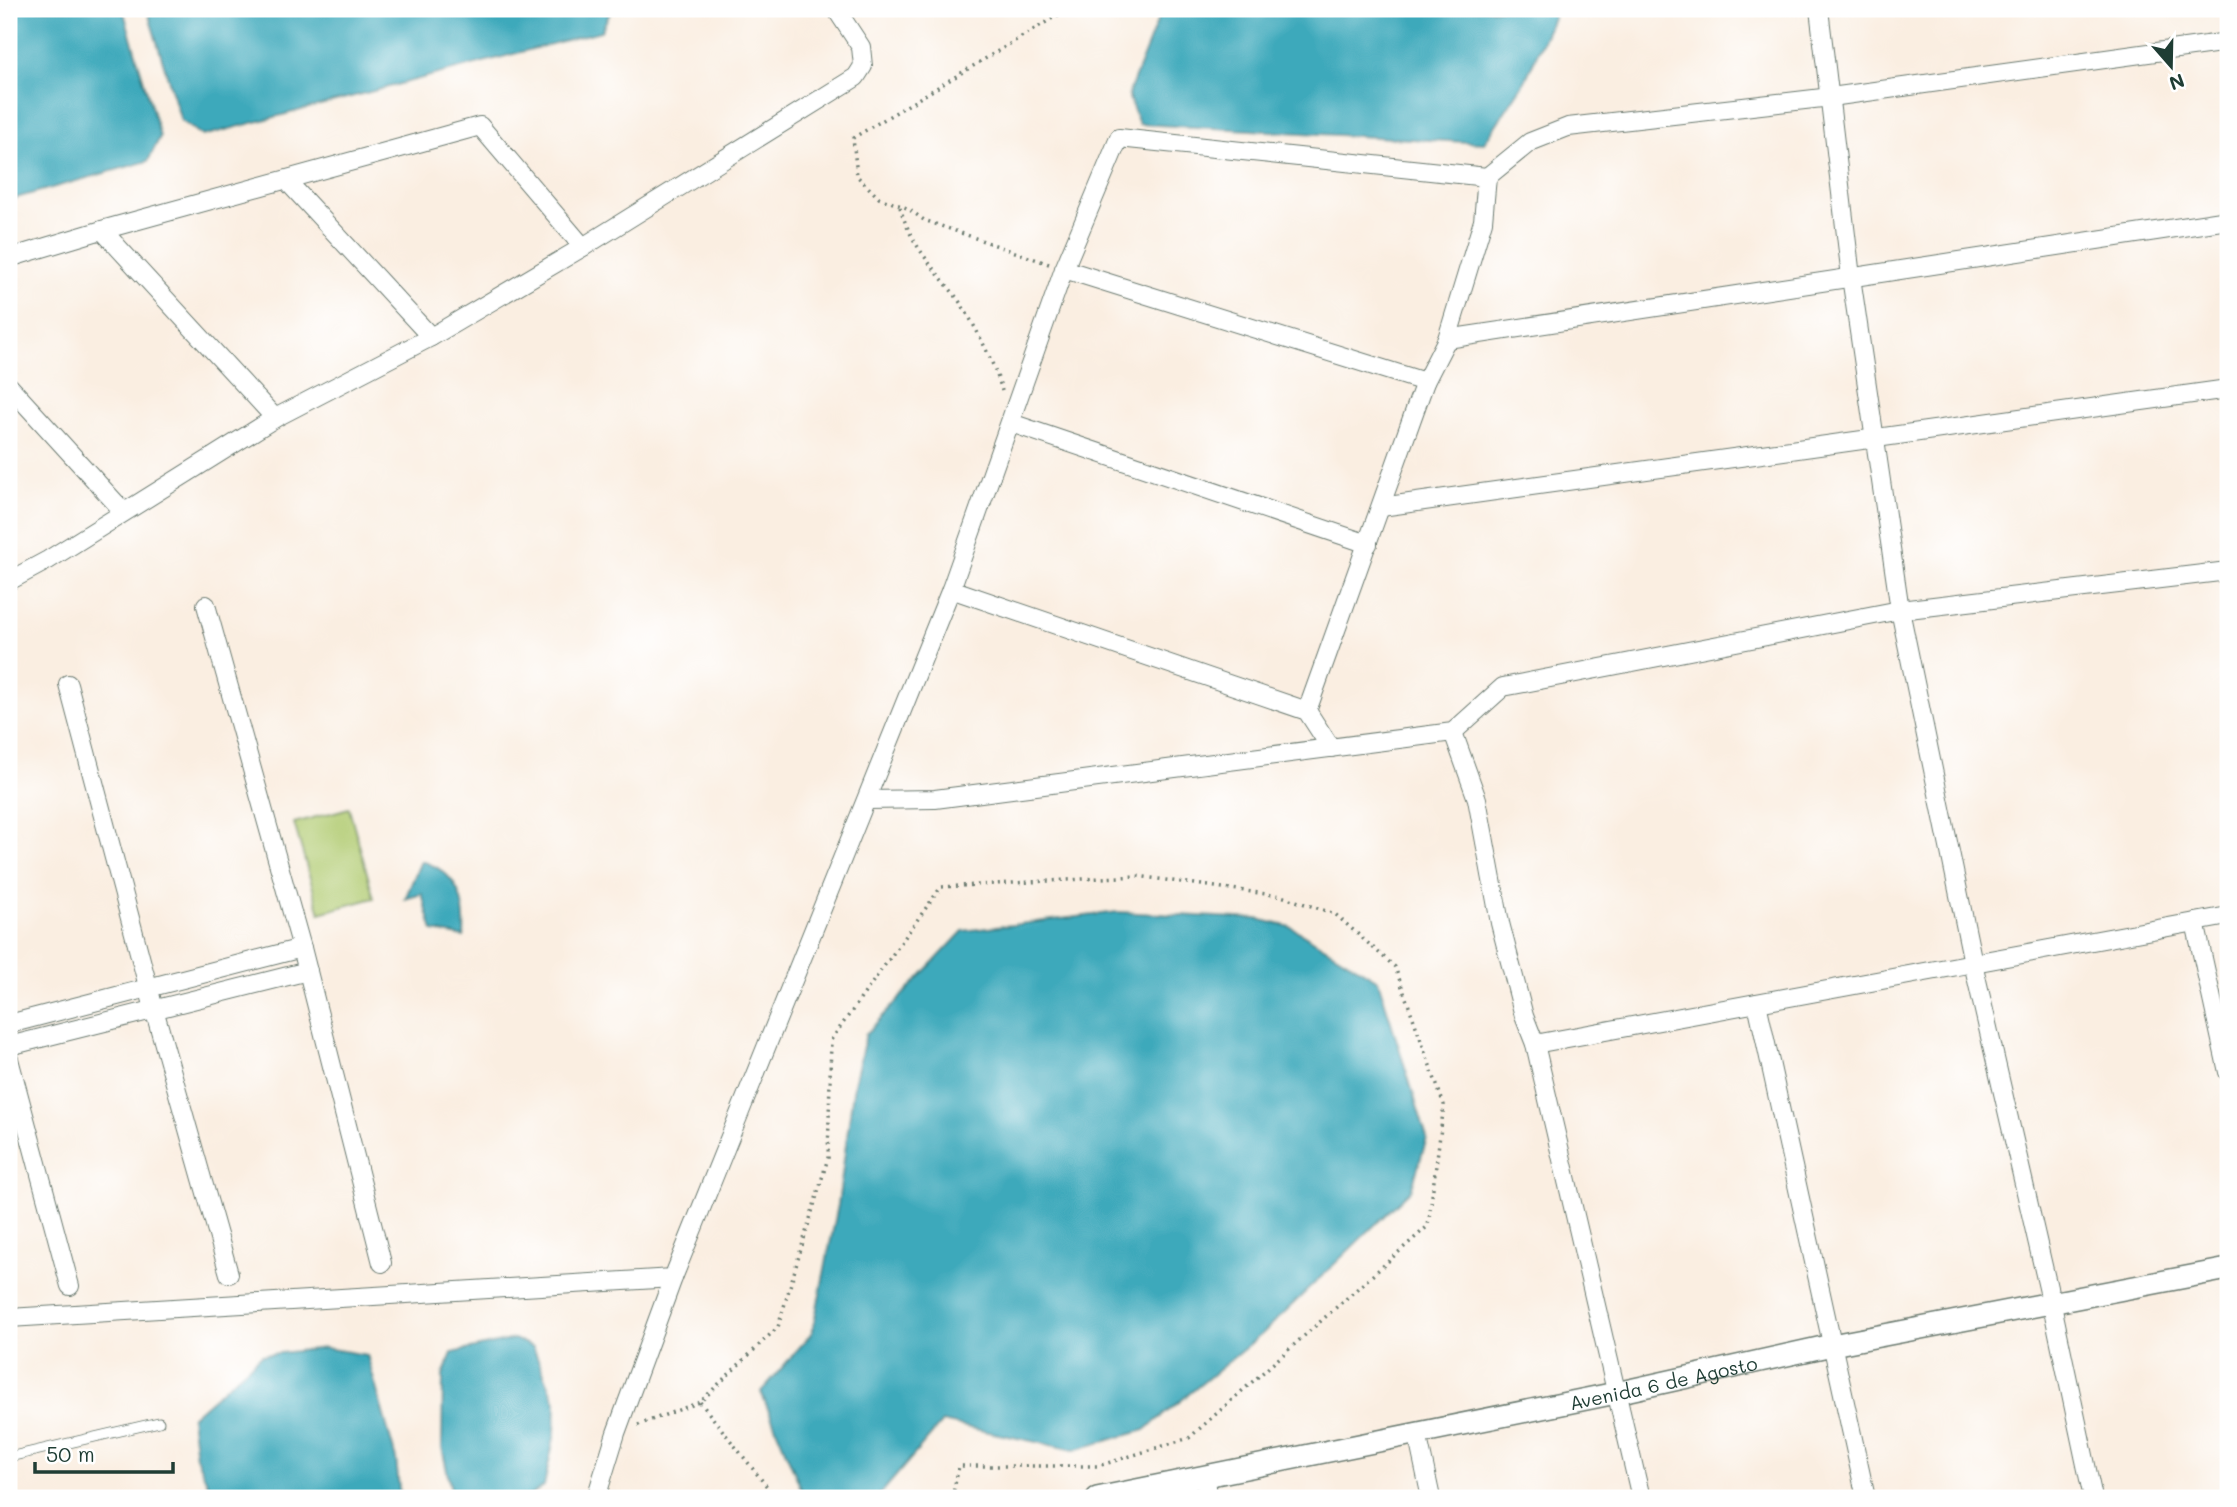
<svg xmlns="http://www.w3.org/2000/svg" width="2237" height="1507" font-family="Mali,sans-serif">
	<style>
		.green { fill: #b1cb71; stroke: #688452; stroke-width: 2 }
		.water { fill: #3ca9bb; stroke: #2e7378; stroke-width: 2 }
		.lines { fill: none; stroke-linecap: round; stroke-linejoin: round }
		.service-casing { stroke: #6c7b71; stroke-width: 11 }
		.minor-casing { stroke: #6c7b71; stroke-width: 20 }
		.tertiary-casing { stroke: #6c7b71; stroke-width: 24 }
		.path { stroke: #6c7b71; stroke-width: 3.5; stroke-dasharray: 2 5; stroke-linecap: butt }
		.service { stroke: #fff; stroke-width: 9 }
		.minor { stroke: #fff; stroke-width: 18 }
		.tertiary { stroke: #fff; stroke-width: 21 }
		.labels { text-anchor: middle; dominant-baseline: central; stroke-width: 7; stroke-linejoin: round; paint-order: stroke }
		.street-label { font-size: 19px; fill: #1f3d34; stroke: #fff }
	</style>
	<rect width="100%" height="100%" fill="#fff"/>
	<filter id="ink" filterUnits="userSpaceOnUse"><feTurbulence type="fractalNoise" baseFrequency=".0143" numOctaves="2"/><feDisplacementMap in="SourceGraphic" scale="14" xChannelSelector="R" yChannelSelector="G"/><feConvolveMatrix kernelMatrix="1 2 1 2 8 2 1 2 1" color-interpolation-filters="sRGB"/></filter>
	<filter id="wash" filterUnits="userSpaceOnUse"><feTurbulence type="fractalNoise" baseFrequency=".00686" numOctaves="4" result="noise"/><feDisplacementMap in="SourceGraphic" scale="28" xChannelSelector="R" yChannelSelector="G"/><feGaussianBlur stdDeviation="1.57" result="paint"/><feColorMatrix in="noise" values="0 0 0 0 0 0 0 0 0 0 0 0 0 0 0 0 0 1.4 0 .05"/><feComposite in="paint" operator="in"/></filter>
	<g filter="url(#wash)">
		<rect width="100%" height="100%" fill="#faeee1"/>
		<!-- green -->
		<polygon class="green" points="349,808 374,898 320,913 294,823"/>
		<!-- water -->
		<g class="water">
			<polygon points="9,9 123,9 160,137 148,161 9,200"/>
			<polygon points="147,9 612,9 601,31 203,136 181,121"/>
			<polygon points="1162,9 1557,9 1525,81 1484,143 1139,124 1128,95"/>
			<path d="M 421,861 C 459,872 466,902 464,937 L 433,931 L 422,894 L 405,899 Z"/>
			<polygon points="1118,912 1257,919 1291,927 1378,980 1427,1138 1411,1190 1262,1334 1145,1430 1074,1450 942,1422 877,1498 805,1498 761,1392 812,1333 838,1205 854,1084 866,1034 963,931"/>
			<polygon points="514,1339 533,1347 556,1402 555,1433 544,1486 526,1498 456,1498 451,1490 442,1447 443,1375 452,1353"/>
			<polygon points="325,1348 367,1355 396,1459 400,1498 214,1498 196,1457 191,1417 262,1355"/>
		</g>
	</g>
	<g filter="url(#ink)">
		<g class="lines">
			<!-- service casing -->
			<g class="service-casing">
				<polyline id="service" points="9,1457 159,1422"/>
			</g>
			<!-- minor casing -->
			<g class="minor-casing">
				<g id="minor">
					<polyline points="1819,9 1851,277 1900,610 1973,963 2052,1305 2093,1498"/>
					<polyline points="1487,177 1530,142 1568,127 1831,97 2228,42"/>
					<polyline points="287,181 431,337"/>
					<polyline points="102,230 275,418"/>
					<polyline points="9,258 102,230 480,126 583,247"/>
					<polyline points="1064,269 1425,382"/>
					<polyline points="1447,339 2228,220"/>
					<polyline points="9,386 123,511"/>
					<polyline points="1011,423 1368,544"/>
					<polyline points="1381,507 2228,389"/>
					<polyline points="9,581 48,560 275,418 431,337 583,247 856,77 863,66 861,47 836,9"/>
					<polyline points="951,589 1307,711 1331,748"/>
					<polyline points="206,605 302,948 382,1263"/>
					<polyline points="68,684 154,1009 229,1274"/>
					<polyline points="1453,732 1477,799 1500,923 1524,1016 1535,1044 1641,1498"/>
					<polyline points="867,800 935,799 1453,732 1503,687 1900,610 2228,571"/>
					<polyline points="2195,922 2228,1072"/>
					<polyline points="1757,1003 1866,1498"/>
					<polyline points="9,1024 302,948"/>
					<polyline points="1535,1044 2228,916"/>
					<polyline points="9,1046 308,971"/>
					<polyline points="9,1059 70,1286"/>
					<polyline points="9,1318 673,1278"/>
					<polyline points="1417,1433 1431,1498"/>
					<polyline points="1204,1476 1208,1498"/>
					<polyline points="596,1498 616,1433 673,1278 951,589 1064,269 1119,138 1487,177 1483,221 1447,339 1425,382 1307,711"/>
				</g>
			</g>
			<!-- tertiary casing -->
			<g class="tertiary-casing">
				<g id="tertiary">
					<path id="s1" d="M 1097,1498 L 1616,1393 L 1832,1345 L 2228,1269"/>
				</g>
			</g>
			<!-- path -->
			<g class="path">
				<path d="M 900,207 C 910,243 931,265 954,294 C 971,316 995,364 1002,391"/>
				<polyline points="1049,264 924,220 907,208 879,198 857,176 853,138 1068,9"/>
				<polyline points="700,1402 776,1498"/>
				<polyline points="638,1425 700,1402 778,1327 828,1158 831,1040 941,887 1137,876 1281,896 1335,914 1395,967 1444,1105 1428,1226 1189,1438 1098,1466 959,1466 952,1498"/>
			</g>
			<!-- service -->
			<use href="#service" class="service"/>
			<!-- minor -->
			<use href="#minor" class="minor"/>
			<!-- tertiary -->
			<use href="#tertiary" class="tertiary"/>
		</g>
	</g>
	<g class="labels">
		<!-- street labels -->
		<g class="street-label">
			<text stroke="none"><textPath href="#s1" startOffset="578">Avenida 6 de Agosto</textPath></text>
		</g>
	</g>
	<!-- margin -->
	<rect width="2237" height="1507" fill="none" stroke="#fff" stroke-width="35"/>
	<!-- north arrow -->
	<g transform="translate(2171 66) rotate(160)" stroke="#ffffff" stroke-width="5" paint-order="stroke">
	<path d="M0-5L12 26L0 18L-12 26Z" fill="#1f3d34"/>
	<text y="-10" font-size="19" font-weight="bold" text-anchor="middle" fill="#1f3d34">N</text>
	</g>
	<!-- scale -->
	<path d="M35 1462v10h138v-10" fill="none" stroke="#1f3d34" stroke-width="3.5"/>
	<text x="46" y="1462" font-size="21" fill="#1f3d34" stroke="#ffffff" stroke-width="5" paint-order="stroke">50 m</text>
</svg>
